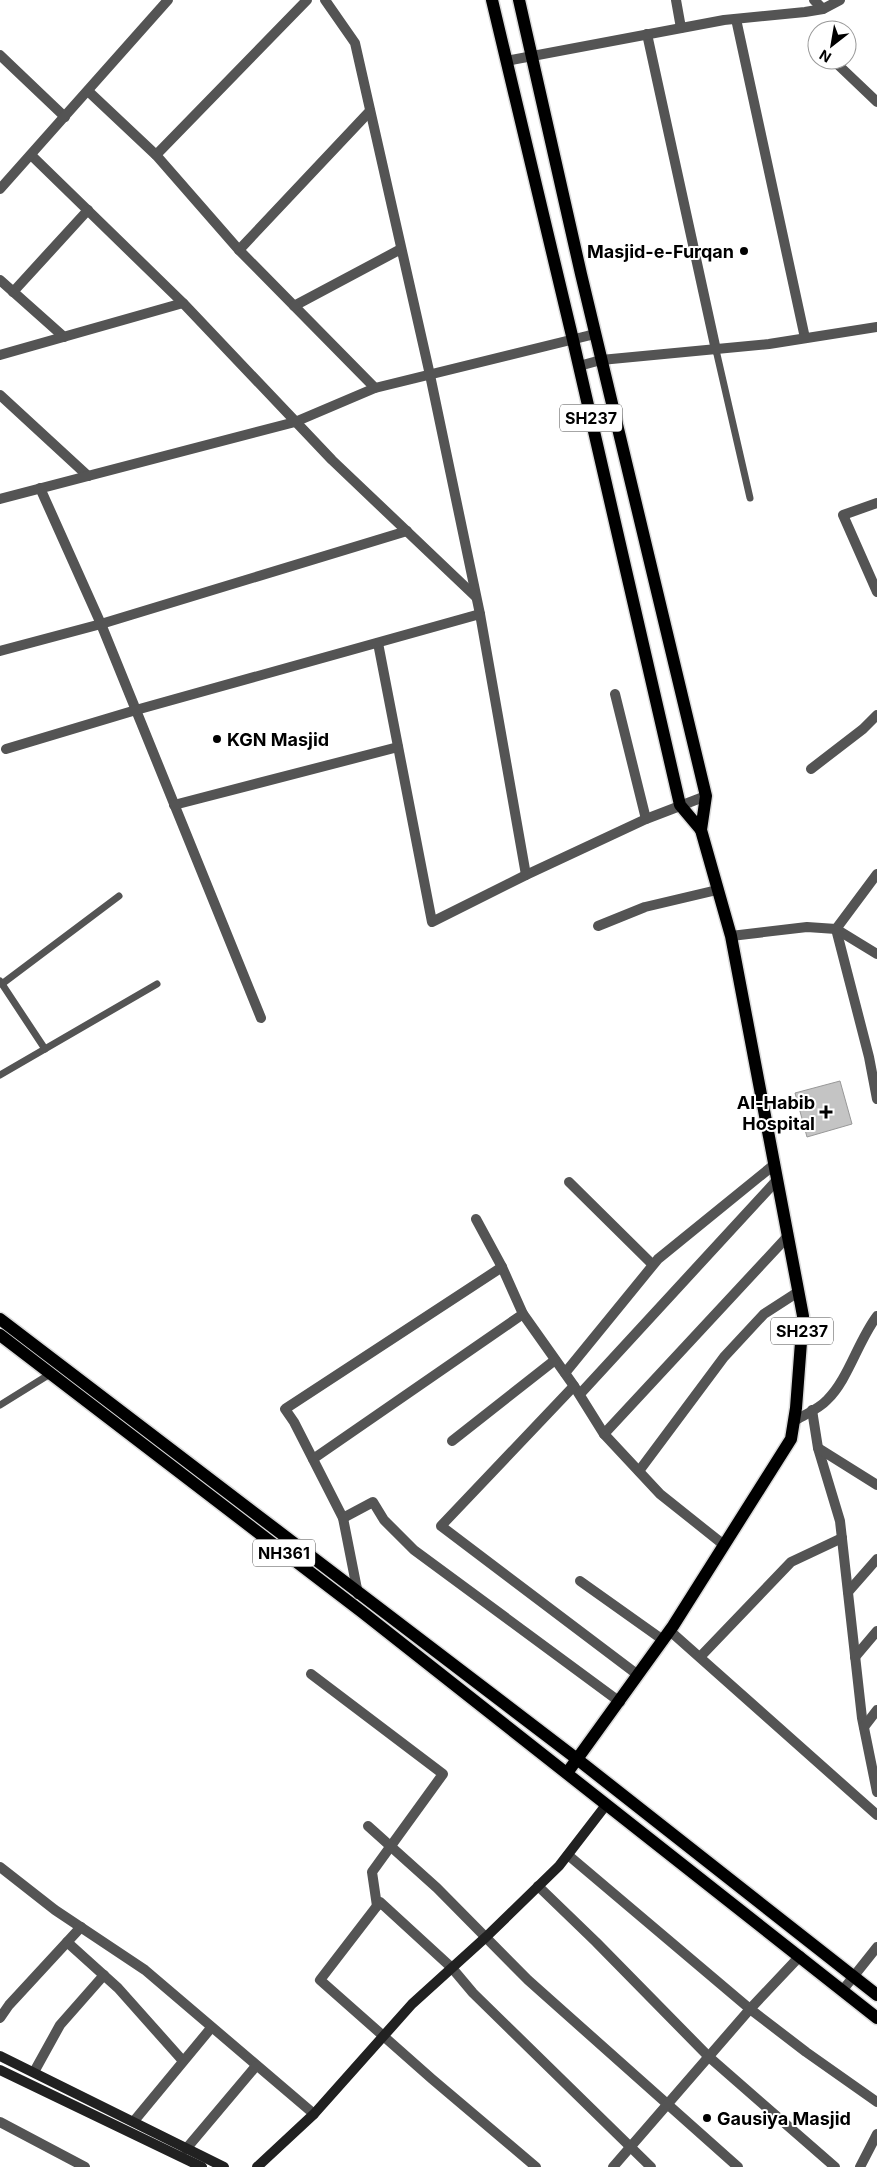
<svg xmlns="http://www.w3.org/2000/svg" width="877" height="2167" font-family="Inter,sans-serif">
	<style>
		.building { fill: #c4c4c4; stroke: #989898 }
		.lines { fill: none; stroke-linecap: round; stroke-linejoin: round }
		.primary-casing { stroke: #dbdbdb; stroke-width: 15 }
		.service { stroke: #545454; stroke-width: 7 }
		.minor { stroke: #545454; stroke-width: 10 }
		.secondary { stroke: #212121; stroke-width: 10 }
		.primary { stroke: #000; stroke-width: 12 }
		.poi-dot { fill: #000; stroke: #fff; stroke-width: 2 }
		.labels { text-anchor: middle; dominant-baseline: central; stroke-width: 4; stroke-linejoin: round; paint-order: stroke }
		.shield { fill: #fff; stroke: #4c4c4c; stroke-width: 1 }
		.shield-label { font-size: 16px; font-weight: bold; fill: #000 }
		.poi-label { font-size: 18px; font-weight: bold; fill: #000; stroke: #fff; text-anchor: end }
	</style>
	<rect width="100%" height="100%" fill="#fff"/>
	<!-- building -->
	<polygon class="building" points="840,1081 852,1124 807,1137 795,1093"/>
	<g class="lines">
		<!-- primary casing -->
		<g class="primary-casing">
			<g id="primary">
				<polyline points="492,0 573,340 680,805 701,830"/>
				<polyline points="519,0 581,274 706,796 701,830 731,936 803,1316 796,1408 791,1439 673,1626 567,1773"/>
				<polyline points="0,1319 577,1759 877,1995"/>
				<polyline points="0,1335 362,1612 877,2018"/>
			</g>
		</g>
		<!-- service -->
		<g class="service">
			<polyline points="716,350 750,498"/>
			<polyline points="0,981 45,1049"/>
			<polyline points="2,984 119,896"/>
			<polyline points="0,1075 157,984"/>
			<polyline points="0,1405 50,1374"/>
		</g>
		<!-- minor -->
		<g class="minor">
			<polyline points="325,0 355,43 430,375 480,614 526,875"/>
			<polyline points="676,0 681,28"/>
			<polyline points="814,0 823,9"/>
			<polyline points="736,19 805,338"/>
			<polyline points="647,34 716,350"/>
			<polyline points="0,55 65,117"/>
			<polyline points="833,60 877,102"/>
			<polyline points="506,61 724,20 805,12 823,9 840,0"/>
			<polyline points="88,91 156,155 239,250 375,388"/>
			<polyline points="31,155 183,303 332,460 476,597"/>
			<polyline points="156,155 307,0"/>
			<polyline points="0,189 168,0"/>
			<polyline points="239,250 370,111"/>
			<polyline points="0,280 64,337"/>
			<polyline points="13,292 88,210"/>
			<polyline points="294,306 401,249"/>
			<polyline points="0,355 183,303"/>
			<polyline points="579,366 601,360 769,344 877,327"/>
			<polyline points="0,395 88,476"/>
			<polyline points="40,488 101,624 261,1018"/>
			<polyline points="0,499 295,422 375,388 595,334"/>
			<polyline points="877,503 843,515 877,592"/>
			<polyline points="378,643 432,922 526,875 646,819 706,796"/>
			<polyline points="0,651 101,624 407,531"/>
			<polyline points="615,694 646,819"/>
			<polyline points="6,749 136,710 480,614"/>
			<polyline points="811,769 863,729 877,715"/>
			<polyline points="174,805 398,747"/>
			<polyline points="877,874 836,929 869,1057 877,1099"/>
			<polyline points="598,926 645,907 717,890"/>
			<polyline points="731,936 807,927 836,929 877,954"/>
			<polyline points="569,1182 652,1264"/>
			<polyline points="476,1219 502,1267 523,1314 574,1386 604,1434 660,1494 724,1545"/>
			<polyline points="565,1373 658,1259 775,1164"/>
			<polyline points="574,1386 441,1526 638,1675"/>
			<polyline points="580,1394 777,1180"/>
			<polyline points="812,1410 818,1448 840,1521 862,1718 877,1792"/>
			<path d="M 794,1421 C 804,1415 819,1409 827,1400 C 848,1380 858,1341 877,1316"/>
			<polyline points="604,1434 788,1236"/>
			<polyline points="452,1441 555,1360"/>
			<polyline points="818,1448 877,1485"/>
			<polyline points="313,1459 523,1314"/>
			<polyline points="639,1471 724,1357 764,1314 798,1292"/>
			<polyline points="343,1518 373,1502 384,1520 414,1550 620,1702"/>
			<polyline points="580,1581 663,1640"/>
			<polyline points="848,1592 877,1559"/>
			<polyline points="358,1594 343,1518 294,1422 285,1409 502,1267"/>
			<polyline points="670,1631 877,1815"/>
			<polyline points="700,1657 791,1562 842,1538"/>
			<polyline points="855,1657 877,1631"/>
			<polyline points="311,1674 443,1774 372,1872 377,1906"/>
			<polyline points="864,1727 877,1710"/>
			<polyline points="368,1826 437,1888 528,1980 738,2167"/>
			<polyline points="568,1855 750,2009 806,2052 877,2102"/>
			<polyline points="0,1867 55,1910 145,1970 314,2114"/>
			<polyline points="538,1886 596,1942 709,2057 835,2167"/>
			<polyline points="67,1942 118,1988 183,2061"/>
			<polyline points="842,1991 877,1947"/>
			<polyline points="0,2018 9,2005 81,1927"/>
			<polyline points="34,2072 60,2025 104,1975"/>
			<polyline points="134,2121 211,2028"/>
			<polyline points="0,2122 85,2167"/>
			<polyline points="186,2149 256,2066"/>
			<polyline points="536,2167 432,2079 320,1980 380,1902 452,1968 473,1993 651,2167"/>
			<polyline points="613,2167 750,2009 800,1956"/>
			<polyline points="860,2167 877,2134"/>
		</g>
		<!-- secondary -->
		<g class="secondary">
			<polyline points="0,2056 224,2167"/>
			<polyline points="0,2070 202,2167"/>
			<polyline points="257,2167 314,2114 412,2004 486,1937 559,1866 606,1805"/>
		</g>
		<!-- primary -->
		<use href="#primary" class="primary"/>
	</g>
	<!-- markers -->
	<g class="poi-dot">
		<circle cx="744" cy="251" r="5"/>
		<circle cx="217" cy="739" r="5"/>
		<path d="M823.5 1104.5h5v5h5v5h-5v5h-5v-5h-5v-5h5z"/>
		<circle cx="707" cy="2118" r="5"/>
	</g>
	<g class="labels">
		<!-- shield labels -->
		<g class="shield">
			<rect x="560" y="404.5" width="62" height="27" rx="4"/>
			<rect x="771" y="1317.5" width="62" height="27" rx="4"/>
			<rect x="253" y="1539.5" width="62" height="27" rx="4"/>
		</g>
		<g class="shield-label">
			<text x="591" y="418">SH237</text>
			<text x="802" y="1331">SH237</text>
			<text x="284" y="1553">NH361</text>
		</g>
		<!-- poi labels -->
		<g class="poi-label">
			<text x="734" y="251">Masjid-e-Furqan</text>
			<text x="227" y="739" text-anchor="start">KGN Masjid</text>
			<text x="815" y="1102">Al-Habib<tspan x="815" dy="21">Hospital</tspan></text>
			<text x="717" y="2118" text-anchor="start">Gausiya Masjid</text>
		</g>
	</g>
	<!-- north arrow -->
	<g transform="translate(832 45) rotate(211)"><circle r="24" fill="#ffffff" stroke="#999999"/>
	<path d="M0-4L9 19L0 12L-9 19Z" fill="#000000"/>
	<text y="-8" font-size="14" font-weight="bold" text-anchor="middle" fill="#000000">N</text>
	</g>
</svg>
